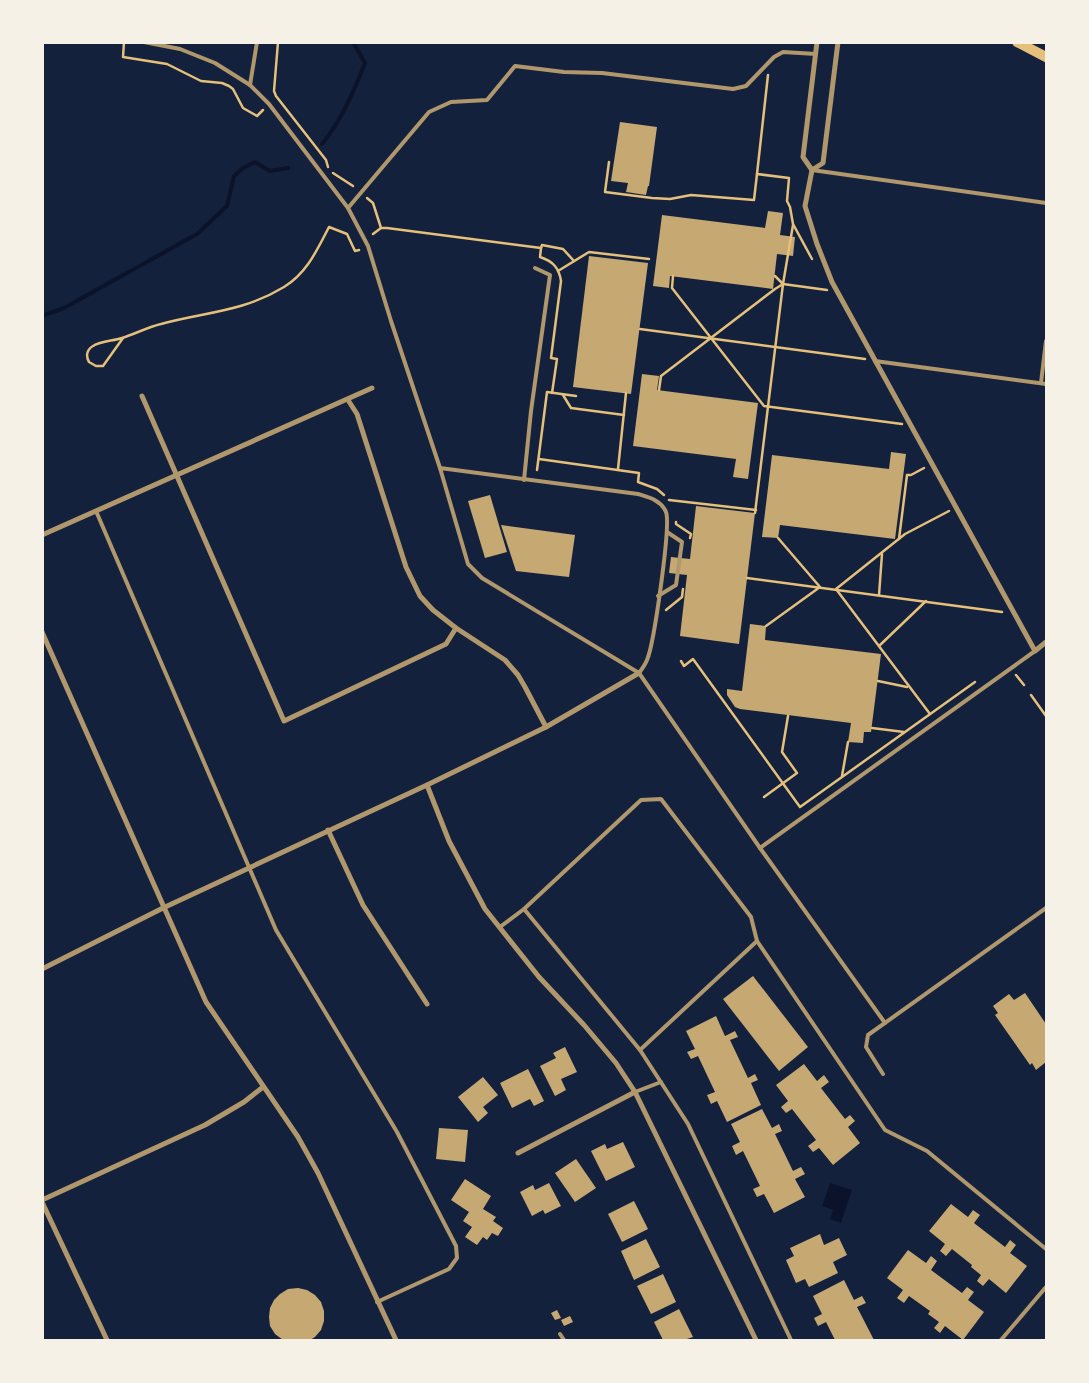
<svg xmlns="http://www.w3.org/2000/svg" width="1089" height="1383" font-family="'Titillium Web',sans-serif">
	<style>
		.water { fill: #0b132b }
		.lines { fill: none; stroke-linecap: round; stroke-linejoin: round }
		.stream { stroke: #0b132b; stroke-width: 4 }
		.building { fill: #c6a872 }
		.path { stroke: #e5c07b; stroke-width: 2.5 }
		.service { stroke: #b1986c; stroke-width: 4 }
		.minor { stroke: #b1986c; stroke-width: 5 }
		.secondary { stroke: #e5c07b; stroke-width: 10 }
	</style>
	<rect width="100%" height="100%" fill="#14213d"/>
	<!-- water -->
	<polygon class="water" points="830,1183 852,1190 841,1223 830,1219 833,1210 822,1206"/>
	<g class="lines">
		<!-- stream -->
		<g class="stream">
			<path d="M 322,144 C 341,121 354,91 365,63 L 353,42"/>
			<polyline points="42,316 64,308 197,234 227,206 234,176 243,168 255,162 270,171 288,168"/>
		</g>
	</g>
	<!-- building -->
	<g class="building">
		<polygon points="620,122 657,127 649,186 648,186 646,195 626,192 628,183 611,181"/>
		<polygon points="768,211 783,213 780,235 795,237 793,256 777,254 773,289 670,276 669,288 653,286 662,215 765,228"/>
		<polygon points="589,256 648,263 631,394 573,387"/>
		<polygon points="642,374 659,376 657,390 758,403 748,479 733,477 736,459 633,446"/>
		<polygon points="891,452 906,454 895,539 780,525 778,538 762,537 772,455 889,469"/>
		<polygon points="490,495 507,552 485,558 468,501"/>
		<polygon points="696,506 755,513 739,644 680,636 687,575 669,573 671,557 690,559"/>
		<polygon points="501,525 575,535 569,577 516,571"/>
		<polygon points="750,624 766,626 765,640 881,654 871,732 864,732 863,743 848,742 851,723 740,709 735,707 727,695 727,689 742,691"/>
		<polygon points="753,976 808,1047 779,1071 723,999"/>
		<polygon points="1025,993 1046,1024 1046,1062 1036,1070 1032,1063 1030,1065 995,1015 998,1013 993,1006 1009,994 1014,1000"/>
		<polygon points="716,1016 725,1036 735,1031 738,1037 730,1040 748,1078 755,1074 758,1080 751,1083 761,1105 727,1122 717,1101 711,1104 707,1095 715,1092 698,1056 691,1059 687,1052 695,1049 686,1031"/>
		<polygon points="565,1047 577,1072 561,1079 566,1090 555,1096 540,1066 556,1058 553,1053"/>
		<polygon points="804,1064 817,1081 824,1075 829,1082 821,1088 845,1119 850,1115 855,1121 848,1127 860,1143 833,1165 819,1148 813,1152 808,1146 816,1140 792,1109 786,1113 781,1107 788,1101 776,1085"/>
		<polygon points="528,1069 544,1101 534,1106 530,1099 512,1108 500,1083"/>
		<polygon points="483,1077 498,1095 483,1107 488,1113 478,1122 458,1097"/>
		<polygon points="762,1109 772,1128 779,1124 782,1131 775,1134 793,1171 801,1167 805,1174 795,1179 805,1197 774,1213 764,1194 757,1197 753,1189 760,1186 743,1151 736,1155 732,1146 740,1142 731,1124"/>
		<polygon points="439,1128 468,1130 465,1162 436,1159"/>
		<polygon points="623,1142 635,1167 606,1181 591,1151 605,1144 607,1149"/>
		<polygon points="576,1159 596,1188 575,1202 555,1173"/>
		<polygon points="465,1179 491,1196 483,1209 496,1217 493,1221 503,1228 498,1236 492,1233 487,1240 483,1237 477,1245 465,1237 472,1227 463,1221 469,1212 451,1200"/>
		<polygon points="549,1183 561,1206 545,1214 543,1210 532,1216 520,1192 533,1185 535,1190"/>
		<polygon points="634,1201 648,1229 622,1242 608,1214"/>
		<polygon points="951,1204 968,1217 973,1210 980,1215 974,1223 1005,1247 1010,1240 1016,1245 1010,1253 1027,1266 1006,1293 989,1279 983,1286 977,1281 981,1275 971,1267 972,1265 952,1249 946,1256 940,1251 945,1244 929,1231"/>
		<polygon points="820,1234 824,1245 839,1238 847,1255 833,1262 838,1273 809,1287 805,1279 796,1283 786,1260 794,1256 790,1248"/>
		<polygon points="646,1239 660,1267 634,1280 621,1251"/>
		<polygon points="908,1250 926,1263 931,1256 937,1261 931,1270 962,1293 967,1287 974,1292 968,1300 984,1312 963,1340 945,1326 940,1333 934,1328 939,1322 928,1314 930,1311 909,1296 904,1303 897,1298 903,1290 887,1278"/>
		<polygon points="663,1274 676,1302 651,1314 637,1286"/>
		<polygon points="844,1280 854,1300 862,1296 866,1303 857,1307 874,1340 835,1340 826,1322 818,1326 814,1318 822,1314 813,1296"/>
		<polygon points="298,1288 307,1290 315,1295 321,1302 324,1311 324,1321 321,1330 315,1337 310,1340 283,1340 275,1334 270,1326 269,1317 270,1308 274,1300 280,1294 288,1289"/>
		<polygon points="679,1309 693,1337 684,1340 663,1340 654,1322"/>
		<polygon points="557,1310 561,1318 555,1320 551,1313"/>
		<polygon points="570,1316 573,1322 564,1326 561,1320"/>
	</g>
	<g class="lines">
		<!-- path -->
		<g class="path">
			<polyline points="124,42 123,57 167,64 201,81 222,83 229,86 233,89 243,108 257,116 263,110"/>
			<polyline points="278,42 274,91 276,96 326,160 328,167"/>
			<polyline points="768,75 757,174 789,178 787,201 790,207 793,224 812,259"/>
			<polyline points="609,162 605,192 652,198 670,199 691,195 754,200 757,174"/>
			<polyline points="333,173 353,186"/>
			<polyline points="367,198 373,203 381,228"/>
			<path d="M 373,234 L 381,228 L 387,228 L 541,248 L 540,257 C 552,261 559,267 561,281 L 551,358 L 557,359 L 552,393"/>
			<polyline points="541,248 542,245 563,249 574,261"/>
			<polyline points="558,271 589,252 649,259"/>
			<polyline points="673,276 672,288 764,406 902,424"/>
			<polyline points="775,276 783,284 827,290"/>
			<polyline points="640,329 865,359"/>
			<path d="M 123,338 L 103,366 L 96,366 L 89,362 C 86,357 86,350 93,346 C 101,341 113,341 122,338 C 135,334 148,327 161,324 C 205,312 243,312 284,287 C 307,273 317,250 329,227 L 347,234 L 355,251 L 359,250"/>
			<polyline points="659,390 661,376 775,289 783,284"/>
			<polyline points="563,395 571,408 624,415"/>
			<polyline points="539,459 639,473 638,482 657,489 664,495"/>
			<polyline points="618,469 626,393"/>
			<polyline points="537,470 547,392 576,396"/>
			<polyline points="669,500 756,510"/>
			<polyline points="755,513 783,284 793,225"/>
			<polyline points="676,522 676,524 691,534 690,538"/>
			<polyline points="899,539 907,475 911,475 924,468"/>
			<polyline points="747,578 1002,612"/>
			<polyline points="879,595 882,554"/>
			<polyline points="666,610 682,597 683,589"/>
			<polyline points="766,626 820,587 778,538"/>
			<polyline points="879,646 926,601"/>
			<polyline points="681,661 684,666 693,659 800,807 975,682"/>
			<polyline points="1016,675 1024,685"/>
			<polyline points="878,681 907,687"/>
			<polyline points="1031,695 1046,716"/>
			<polyline points="930,714 836,589 905,534 949,511"/>
			<polyline points="872,728 904,732"/>
			<polyline points="842,776 848,742"/>
			<polyline points="764,797 797,773 782,752 788,716"/>
		</g>
		<!-- service -->
		<g class="service">
			<polyline points="144,42 180,49 215,63 250,85 269,104 348,208 368,246 391,321 440,468 468,564 482,578 639,673 760,848 885,1023"/>
			<polyline points="250,85 257,42"/>
			<polyline points="812,170 1046,203"/>
			<polyline points="348,208 429,112 451,102 487,100 515,66 564,72 602,73 733,89 746,86 774,57 783,52 816,54"/>
			<polyline points="875,361 1046,384"/>
			<polyline points="1041,383 1046,341"/>
			<path d="M 440,468 L 638,494 C 648,497 661,500 666,512 C 671,525 654,644 647,660 C 645,665 642,669 639,673"/>
			<polyline points="524,480 531,411 550,275 535,268"/>
			<polyline points="96,511 276,930 397,1132 456,1246 457,1258 449,1269 377,1302"/>
			<polyline points="658,596 676,585 682,542 667,532"/>
			<polyline points="760,848 1035,651"/>
			<polyline points="524,909 640,1050 688,1124 791,1340"/>
			<polyline points="500,927 524,909 641,800 661,799 751,917 757,941 885,1130 927,1151 1046,1249"/>
			<polyline points="640,1050 757,941"/>
			<polyline points="883,1074 866,1047 868,1035 1046,908"/>
			<polyline points="635,1092 661,1082"/>
			<polyline points="560,1334 564,1340"/>
			<polyline points="1001,1340 1046,1287"/>
		</g>
		<!-- minor -->
		<g class="minor">
			<polyline points="817,42 803,157 812,170 805,206 817,244 832,282 1035,651 1046,642"/>
			<polyline points="812,170 823,163 838,42"/>
			<polyline points="142,396 284,721 446,644 456,628"/>
			<polyline points="348,400 357,414 406,567 420,596 433,610 456,628 505,660 518,675 525,687 546,727"/>
			<polyline points="42,535 372,388"/>
			<polyline points="42,632 206,1002 298,1137 318,1173 396,1340"/>
			<polyline points="427,785 449,841 485,909 539,977 584,1025 616,1063 635,1092 756,1340"/>
			<polyline points="328,830 363,905 427,1004"/>
			<polyline points="42,969 163,908 427,785 546,727 639,673"/>
			<polyline points="518,1153 635,1092"/>
			<polyline points="42,1200 205,1125 244,1102 263,1087"/>
			<polyline points="42,1202 107,1340"/>
		</g>
		<!-- secondary -->
		<polyline class="secondary" points="1017,42 1046,57"/>
	</g>
	<!-- border -->
	<rect width="1089" height="1383" fill="none" stroke="#f6f1e7" stroke-width="88"/>
</svg>
